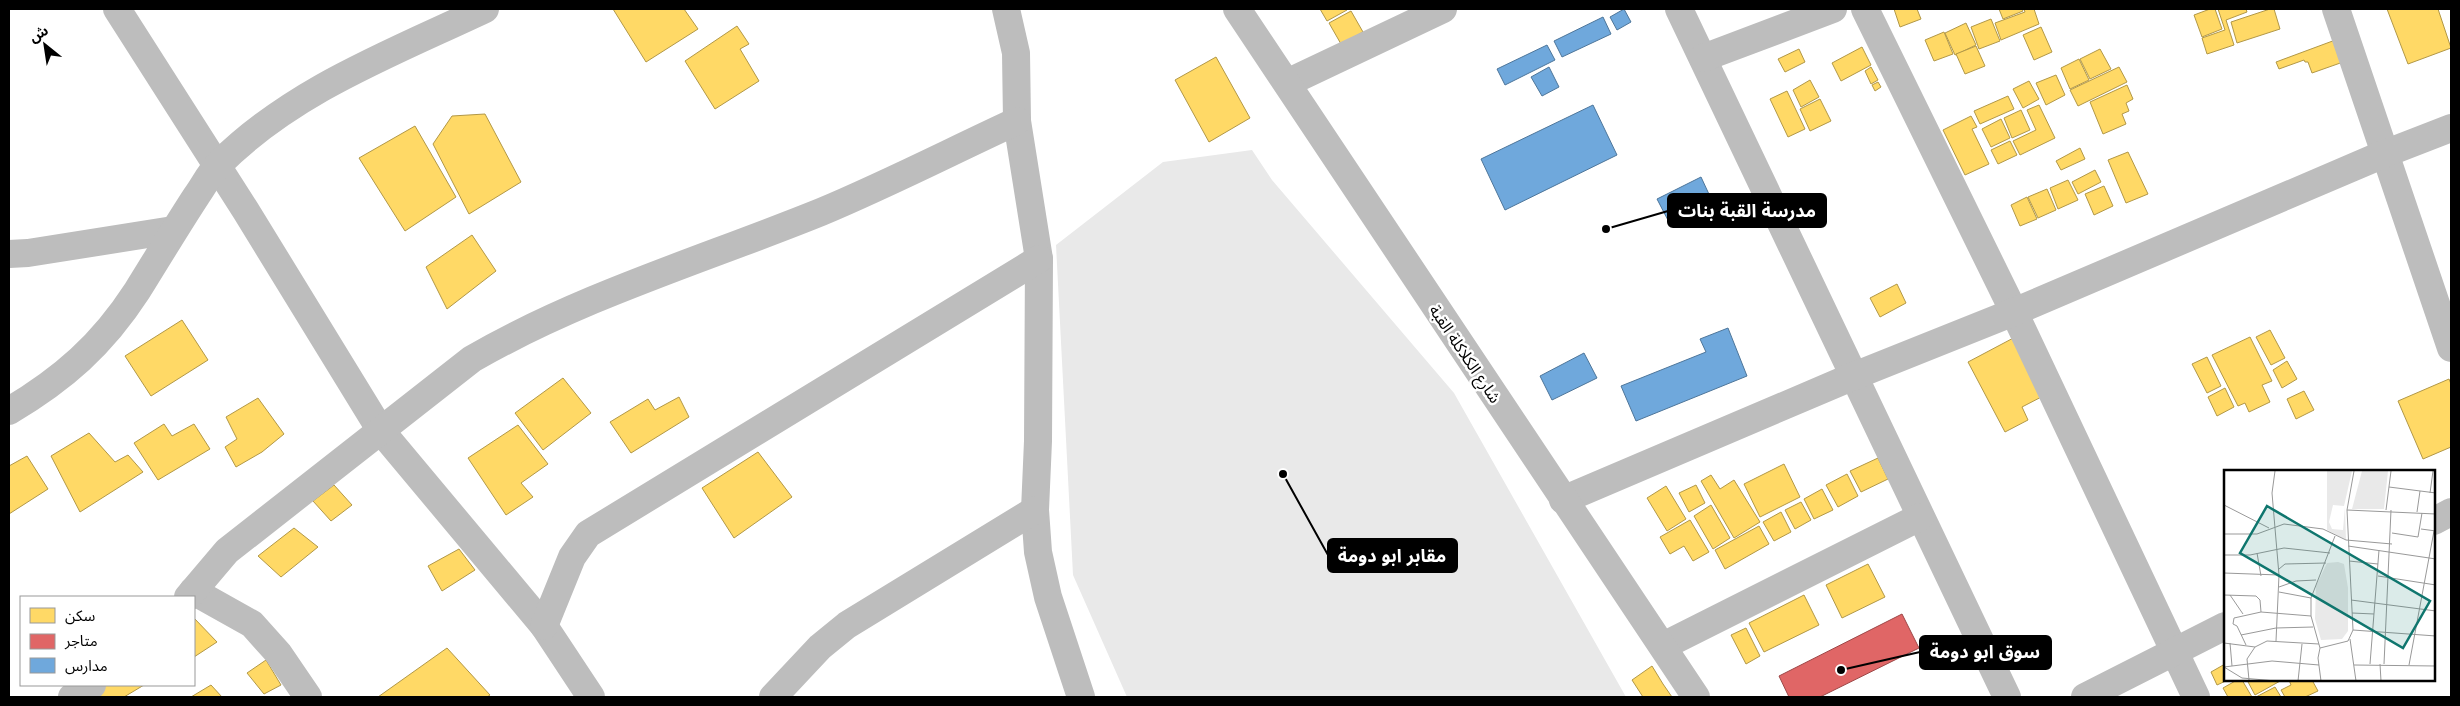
<svg xmlns="http://www.w3.org/2000/svg" width="2460" height="706" font-family="Arial,'Noto Sans Arabic',sans-serif">
	<style>
		.green { fill: #e9e9e9 }
		.homes { fill: #ffd966; stroke: #b29847 }
		.shops { fill: #e06666; stroke: #9d4747 }
		.schools { fill: #6fa8dc; stroke: #4e769a }
		.lines { fill: none; stroke-linecap: round; stroke-linejoin: round }
		.minor { stroke: #bdbdbd; stroke-width: 28 }
		.tertiary { stroke: #bdbdbd; stroke-width: 28 }
		.labels { text-anchor: middle; dominant-baseline: central; stroke-width: 5; stroke-linejoin: round; paint-order: stroke }
		.street-label { font-size: 16px; fill: #000; stroke: #fff }
		.inset-road { fill: none; stroke: #999; stroke-width: 1 }
		.view { fill: #0f766e; fill-opacity: 0.15; stroke: #0f766e; stroke-width: 2.5 }
		.inset-edge { fill: none; stroke: #000; stroke-width: 2.5 }
		.leader { fill: none; stroke: #000; stroke-width: 2 }
		.callout-dot { fill: #000; stroke: #fff; stroke-width: 2 }
		.callout { fill: #000; stroke: #000; stroke-width: 2 }
		.callout-label { font-size: 18px; text-anchor: middle; font-weight: bold; fill: #fff }
	</style>
	<rect width="100%" height="100%" fill="#fff"/>
	<!-- green -->
	<polygon class="green" points="1252,150 1272,180 1454,393 1626,697 1127,697 1073,575 1056,245 1163,162"/>
	<!-- homes -->
	<g class="homes">
		<polygon points="613,9 684,9 698,29 646,62"/>
		<polygon points="1320,9 1346,9 1347,10 1327,21"/>
		<polygon points="1894,9 1917,9 1921,19 1900,27"/>
		<polygon points="1999,9 2022,9 2023,11 2003,19"/>
		<polygon points="2024,9 2034,9 2039,24 2001,40 1995,23 2025,12"/>
		<polygon points="2210,9 2215,9 2222,29 2202,37 2194,15"/>
		<polygon points="2218,9 2246,9 2247,12 2226,20 2234,45 2207,54 2202,38 2225,30"/>
		<polygon points="2270,9 2274,9 2280,29 2237,43 2231,22"/>
		<polygon points="2387,9 2438,9 2451,48 2408,64"/>
		<polygon points="1351,11 1363,32 1341,44 1329,23"/>
		<polygon points="1991,19 2000,41 1979,49 1971,27"/>
		<polygon points="1966,23 1976,45 1955,55 1945,33"/>
		<polygon points="737,26 749,44 740,49 759,81 715,109 685,61"/>
		<polygon points="2041,27 2052,52 2034,60 2023,35"/>
		<polygon points="1944,32 1953,54 1934,61 1925,40"/>
		<polygon points="2338,39 2346,61 2312,73 2308,62 2305,62 2304,60 2279,69 2276,62"/>
		<polygon points="1976,46 1985,66 1965,74 1956,54"/>
		<polygon points="1862,47 1871,65 1841,81 1832,63"/>
		<polygon points="1799,49 1805,62 1785,72 1778,59"/>
		<polygon points="2100,49 2111,69 2090,79 2080,59"/>
		<polygon points="1216,57 1250,118 1209,142 1175,80"/>
		<polygon points="2079,59 2089,80 2070,89 2061,68"/>
		<polygon points="1871,67 1878,80 1871,84 1865,71"/>
		<polygon points="2119,67 2127,82 2078,106 2070,90"/>
		<polygon points="2056,75 2065,95 2046,105 2036,83"/>
		<polygon points="1810,80 1819,97 1801,107 1793,90"/>
		<polygon points="2029,81 2039,99 2023,108 2013,89"/>
		<polygon points="1878,82 1881,87 1875,91 1872,85"/>
		<polygon points="2127,85 2133,99 2126,103 2129,111 2122,114 2126,124 2103,134 2090,102"/>
		<polygon points="1787,91 1805,129 1788,137 1770,99"/>
		<polygon points="2008,96 2014,109 1980,124 1974,111"/>
		<polygon points="1820,99 1831,121 1810,131 1800,109"/>
		<polygon points="2039,105 2055,138 2020,155 2013,141 2036,130 2027,110"/>
		<polygon points="2021,110 2030,130 2012,138 2004,118"/>
		<polygon points="485,114 521,182 469,214 433,144 452,116"/>
		<polygon points="1971,116 1977,127 1972,129 1989,164 1965,175 1943,130"/>
		<polygon points="2001,119 2010,138 1991,147 1982,129"/>
		<polygon points="415,126 456,197 405,231 359,158"/>
		<polygon points="2010,141 2017,155 1998,164 1991,150"/>
		<polygon points="2080,148 2085,159 2061,170 2056,161"/>
		<polygon points="2128,152 2148,194 2126,203 2108,160"/>
		<polygon points="2095,170 2101,182 2078,194 2072,182"/>
		<polygon points="2068,180 2078,200 2058,209 2050,188"/>
		<polygon points="2104,186 2113,206 2094,215 2085,194"/>
		<polygon points="2047,189 2056,210 2038,218 2028,197"/>
		<polygon points="2027,197 2037,219 2020,226 2011,205"/>
		<polygon points="472,235 496,271 447,309 426,267"/>
		<polygon points="1897,284 1906,303 1880,317 1870,298"/>
		<polygon points="182,320 208,360 151,396 125,356"/>
		<polygon points="2270,330 2285,358 2271,365 2256,337"/>
		<polygon points="2019,335 2049,393 2022,407 2028,420 2005,432 1968,362"/>
		<polygon points="2250,337 2272,381 2262,385 2270,402 2249,412 2245,403 2238,406 2212,355"/>
		<polygon points="2207,357 2221,386 2207,393 2192,364"/>
		<polygon points="2287,361 2297,379 2282,388 2273,370"/>
		<polygon points="563,378 591,413 543,450 515,413"/>
		<polygon points="2449,379 2451,384 2451,447 2423,459 2398,401"/>
		<polygon points="2225,388 2234,407 2217,416 2208,397"/>
		<polygon points="2304,391 2314,410 2296,419 2287,399"/>
		<polygon points="679,397 689,417 631,453 610,422 648,399 655,410"/>
		<polygon points="258,398 284,434 262,452 236,467 225,447 237,439 226,417"/>
		<polygon points="164,424 172,436 194,424 210,449 158,480 134,443"/>
		<polygon points="518,425 548,464 521,483 533,497 506,515 468,458"/>
		<polygon points="89,433 115,462 128,455 143,472 80,512 51,456"/>
		<polygon points="758,452 792,497 734,538 702,488"/>
		<polygon points="27,456 48,489 9,514 9,466"/>
		<polygon points="1878,458 1888,479 1861,492 1850,471"/>
		<polygon points="1784,464 1800,497 1760,517 1744,484"/>
		<polygon points="1847,474 1858,496 1838,507 1826,485"/>
		<polygon points="1711,475 1720,489 1734,480 1760,522 1734,538 1701,481"/>
		<polygon points="334,485 352,505 331,521 313,501"/>
		<polygon points="1696,485 1705,503 1689,512 1679,493"/>
		<polygon points="1666,486 1686,519 1667,531 1647,498"/>
		<polygon points="1822,489 1833,510 1814,519 1804,499"/>
		<polygon points="1801,502 1811,520 1795,529 1785,510"/>
		<polygon points="1711,505 1730,538 1713,549 1694,516"/>
		<polygon points="1781,512 1791,532 1774,541 1763,522"/>
		<polygon points="1690,520 1709,552 1693,561 1684,546 1670,554 1660,537"/>
		<polygon points="1759,526 1769,544 1725,569 1715,550"/>
		<polygon points="294,528 318,547 281,577 258,556"/>
		<polygon points="459,549 475,570 442,591 428,566"/>
		<polygon points="1868,564 1885,597 1842,618 1826,585"/>
		<polygon points="1804,595 1819,625 1764,652 1749,623"/>
		<polygon points="194,618 217,642 194,657"/>
		<polygon points="1746,628 1760,656 1746,664 1731,635"/>
		<polygon points="447,648 490,695 487,697 378,697"/>
		<polygon points="266,660 281,685 264,694 247,673"/>
		<polygon points="2225,664 2225,680 2228,680 2217,685 2211,672"/>
		<polygon points="1652,666 1663,684 1672,697 1643,697 1632,680"/>
		<polygon points="2237,680 2242,680 2252,697 2228,697 2223,688"/>
		<polygon points="2247,680 2282,680 2255,695"/>
		<polygon points="2289,680 2312,680 2318,691 2305,697 2285,697 2281,690 2291,685"/>
		<polygon points="100,685 144,685 124,697 82,697"/>
		<polygon points="211,685 222,697 191,697"/>
		<polygon points="2275,687 2281,697 2256,697"/>
	</g>
	<!-- shops -->
	<polygon class="shops" points="1902,614 1919,648 1820,697 1789,697 1779,676"/>
	<!-- schools -->
	<g class="schools">
		<polygon points="1624,9 1631,22 1617,30 1610,17"/>
		<polygon points="1603,17 1611,34 1562,57 1554,41"/>
		<polygon points="1547,45 1555,60 1505,85 1497,69"/>
		<polygon points="1549,67 1559,87 1542,96 1531,77"/>
		<polygon points="1593,105 1617,155 1505,210 1481,159"/>
		<polygon points="1701,177 1714,205 1671,226 1657,199"/>
		<polygon points="1728,328 1747,376 1636,421 1621,386 1706,352 1700,339"/>
		<polygon points="1584,353 1597,378 1552,400 1540,376"/>
	</g>
	<g class="lines">
		<!-- minor -->
		<g class="minor">
			<polyline points="117,9 246,211 381,431 544,626 591,697"/>
			<polyline points="1006,9 1016,53 1017,121 1039,259 1038,441 1035,510 1038,552 1048,597 1081,697"/>
			<polyline points="1679,9 2007,697"/>
			<polyline points="1865,9 2014,312 2196,697"/>
			<polyline points="2336,9 2451,348"/>
			<polyline points="1703,58 1833,9"/>
			<polyline points="1287,83 1443,9"/>
			<polyline points="9,254 28,253 173,230"/>
			<path d="M 9,411 C 63,379 102,345 137,291 C 157,259 176,227 197,195 C 204,185 210,173 219,164 C 293,90 392,53 485,9"/>
			<polyline points="1563,500 1854,376 2014,312 2384,154 2451,128"/>
			<polyline points="2434,521 2451,512"/>
			<polyline points="193,591 252,624 278,653 308,697"/>
			<path d="M 188,597 L 227,551 L 472,359 C 581,296 705,259 821,212 C 888,184 952,151 1017,121"/>
			<polyline points="544,626 572,557 588,534 1039,259"/>
			<polyline points="1663,646 1920,517"/>
			<polyline points="72,697 92,685"/>
			<polyline points="773,697 820,647 847,625 1035,510"/>
			<polyline points="2085,697 2225,626"/>
		</g>
		<!-- tertiary -->
		<polyline class="tertiary" points="1237,9 1696,697"/>
	</g>
	<g class="labels">
		<!-- street labels -->
		<g class="street-label">
			<text transform="translate(1465 354) rotate(56)">شارع الكلاكلة القبة</text>
		</g>
	</g>
	<!-- overview -->
	<g transform="translate(2224 470)">
		<rect width="211" height="211" fill="#fff"/>
		<path d="M 103,1 L 128,1 L 120,36 L 109,35 L 105,52 L 108,59 L 119,60 L 121,37 L 122,70 L 103,60 ZM 138,1 L 164,1 L 160,39 L 128,39 ZM 114,92 L 120,94 L 124,118 L 124,161 L 118,169 L 97,170 L 91,149 L 92,116 L 103,93 Z" fill="#e9e9e9"/>
		<path class="inset-road" d="M 51,1 L 48,23 L 55,105 L 52,171M 165,17 L 212,23M 206,23 L 209,1M 0,35 L 45,58M 123,40 L 212,44M 162,40 L 167,1M 193,42 L 196,21M 197,59 L 212,61M 168,63 L 194,67 L 198,43M 0,64 L 33,64 L 60,54 L 99,59 L 122,70 L 168,74M 124,76 L 212,89M 33,83 L 37,106M 0,85 L 26,85 L 60,78 L 106,83M 125,91 L 154,94M 55,99 L 61,94 L 102,93M 0,103 L 55,105M 154,106 L 212,115M 55,117 L 72,111 L 92,110M 55,122 L 87,128M 0,125 L 32,126 L 36,130 L 37,142M 6,125 L 19,144M 127,130 L 212,141M 128,143 L 150,144M 9,154 L 10,148 L 37,142 L 87,146M 9,154 L 13,156 L 22,175M 129,160 L 212,166M 17,165 L 52,158 L 89,157M 126,169 L 132,211M 0,173 L 31,177 L 43,171 L 95,174M 6,173 L 8,196M 96,178 L 87,146 L 87,128 L 111,66M 146,194 L 155,80M 156,194 L 157,211M 160,194 L 167,40M 130,195 L 212,196M 185,195 L 210,61M 0,197 L 48,191 L 95,195M 0,197 L 18,208 L 52,211M 25,210 L 23,189 L 31,177M 74,211 L 78,174M 97,211 L 94,188 L 96,178 L 124,171 L 129,160 L 123,40 L 130,1"/>
		<path class="view" d="M 43,36 L 206,131 L 179,178 L 16,83 Z"/>
		<rect width="211" height="211" class="inset-edge"/>
	</g>
	<!-- callouts -->
	<path class="leader" d="M1606 229L1668 211M1283 474L1328 555M1841 670L1920 652"/>
	<g class="callout-dot">
		<circle cx="1606" cy="229" r="5"/>
		<circle cx="1283" cy="474" r="5"/>
		<circle cx="1841" cy="670" r="5"/>
	</g>
	<g class="callout">
		<rect x="1668" y="194" width="158" height="33" rx="5"/>
		<rect x="1328" y="539" width="129" height="33" rx="5"/>
		<rect x="1920" y="636" width="131" height="33" rx="5"/>
	</g>
	<g class="callout-label">
		<text x="1747" y="217">مدرسة القبة بنات</text>
		<text x="1392" y="562">مقابر ابو دومة</text>
		<text x="1985" y="658">سوق ابو دومة</text>
	</g>
	<!-- border -->
	<rect width="2460" height="706" fill="none" stroke="#000000" stroke-width="20"/>
	<!-- legend -->
	<rect x="20" y="596" width="175" height="90" fill="#ffffff" stroke="#999999"/>
	<rect x="30" y="608" width="25" height="15" fill="#ffd966" stroke="#999999"/>
	<text x="65" y="621" font-size="15" fill="#000000">سكن</text>
	<rect x="30" y="634" width="25" height="15" fill="#e06666" stroke="#999999"/>
	<text x="65" y="646" font-size="15" fill="#000000">متاجر</text>
	<rect x="30" y="658" width="25" height="15" fill="#6fa8dc" stroke="#999999"/>
	<text x="65" y="671" font-size="15" fill="#000000">مدارس</text>
	<!-- north arrow -->
	<g transform="translate(45 45) rotate(330)" stroke="#ffffff" stroke-width="4" paint-order="stroke">
	<path d="M0-4L9 19L0 12L-9 19Z" fill="#000000"/>
	<text y="-8" font-size="14" font-weight="bold" text-anchor="middle" fill="#000000">ش</text>
	</g>
</svg>
